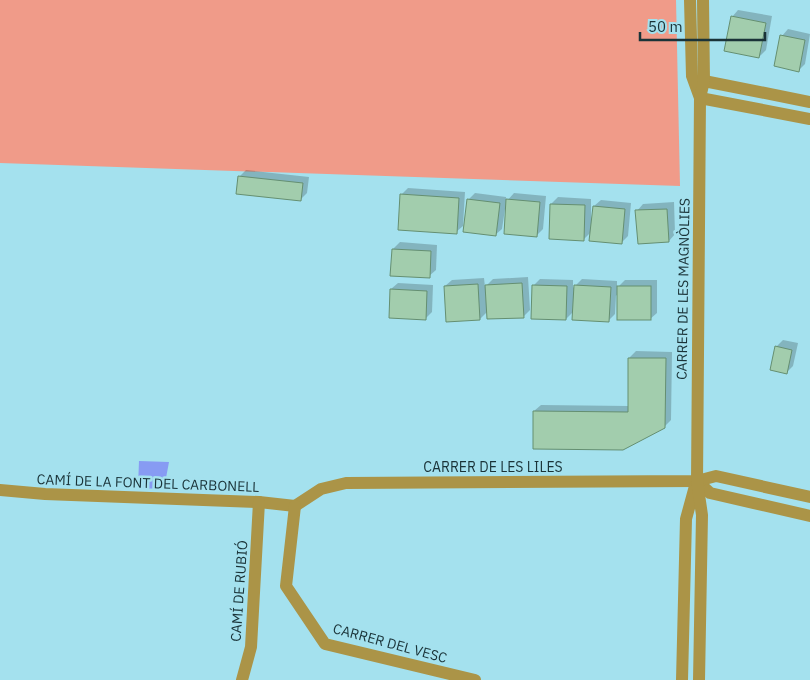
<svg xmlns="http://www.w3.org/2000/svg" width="810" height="680" font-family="'IBM Plex Sans',sans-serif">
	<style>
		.green { fill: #f09b89 }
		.water { fill: #879bf3 }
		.shadow { fill: #0003 }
		.building { fill: #a2cdad; stroke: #658f71 }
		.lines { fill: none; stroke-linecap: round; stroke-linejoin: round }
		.minor { stroke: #ab9447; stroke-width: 12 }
		.labels { text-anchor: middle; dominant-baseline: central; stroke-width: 5; stroke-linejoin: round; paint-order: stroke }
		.street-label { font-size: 14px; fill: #1a3338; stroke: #a4e1ee }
	</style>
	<rect width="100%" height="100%" fill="#a4e1ee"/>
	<!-- green -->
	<polygon class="green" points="0,0 676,0 680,186 0,163"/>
	<!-- water -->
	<polygon class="water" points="139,461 169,462 164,489 138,488"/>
	<!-- shadow -->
	<g class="shadow">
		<polygon points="738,10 772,16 766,50 759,57 732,17"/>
		<polygon points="788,29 810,34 805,64 799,70 782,36"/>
		<polygon points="246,170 309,177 307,193 300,200 239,177"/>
		<polygon points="408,188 465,192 463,226 456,232 401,195"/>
		<polygon points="475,193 506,197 506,202 514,193 546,196 543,229 537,235 505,209 502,229 495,235 468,200"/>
		<polygon points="558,197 591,199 591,219 593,219 594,206 601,200 631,203 628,236 621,243 592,231 583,240 551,204"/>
		<polygon points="674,202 675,234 669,241 637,211 643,204"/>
		<polygon points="400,242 437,245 436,270 429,276 393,249"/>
		<polygon points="528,277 530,310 523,317 488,311 480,319 445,286 452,280 484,278 485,287 493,279"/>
		<polygon points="540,279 573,280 573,288 582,279 617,281 617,288 625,280 657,280 657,313 650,319 616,295 615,314 608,321 574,311 566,319 534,285"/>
		<polygon points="398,283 433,285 432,312 425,319 391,289"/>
		<polygon points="783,340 798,343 793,366 786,373 776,347"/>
		<polygon points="636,351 672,352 671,420 664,427 534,411 541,405 629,406 629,358"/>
	</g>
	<!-- building -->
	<g class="building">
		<polygon points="731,16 766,23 759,58 724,51"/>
		<polygon points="780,35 805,40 799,72 774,66"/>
		<polygon points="238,176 303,183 301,201 236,194"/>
		<polygon points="400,194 459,198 457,234 398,230"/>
		<polygon points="467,199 500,203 496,236 463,232"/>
		<polygon points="506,199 540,202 537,237 504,234"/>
		<polygon points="550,204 585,205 584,241 549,239"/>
		<polygon points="593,206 625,209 622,244 589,241"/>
		<polygon points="667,209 669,242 638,244 635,210"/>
		<polygon points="392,249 431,251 430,278 390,276"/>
		<polygon points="522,283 524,318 487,319 485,285"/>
		<polygon points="478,284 480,320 446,322 444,286"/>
		<polygon points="532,285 567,286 566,320 531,319"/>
		<polygon points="574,285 611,287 609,322 572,320"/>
		<rect x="617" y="286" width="34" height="34"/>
		<polygon points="390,289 427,291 426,320 389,318"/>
		<polygon points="775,346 792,350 787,374 770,370"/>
		<polygon points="628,358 666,358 665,428 623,450 533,449 533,411 628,412"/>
	</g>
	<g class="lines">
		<!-- minor -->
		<g class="minor">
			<polyline points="690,0 692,76 700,98"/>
			<polyline points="704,81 810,102"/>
			<polyline points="700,98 810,119"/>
			<polyline points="697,481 710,493 810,516"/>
			<polyline points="0,490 45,494 259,502 295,506"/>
			<polyline points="295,506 321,489 346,483 697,481 716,476 810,497"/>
			<polyline points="295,506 286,586 325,644 475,680"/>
			<polyline points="242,680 251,647 259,502"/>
			<polyline points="682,680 686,519 695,486"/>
			<polyline points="699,680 702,515 697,481 700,98 704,81 703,0"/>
		</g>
	</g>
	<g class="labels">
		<!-- street labels -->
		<g class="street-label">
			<text transform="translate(683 289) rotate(-89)">CARRER DE LES MAGNÒLIES</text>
			<text x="493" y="467">CARRER DE LES LILES</text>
			<text transform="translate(148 483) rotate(2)">CAMÍ DE LA FONT DEL CARBONELL</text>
			<text transform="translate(239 591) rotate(-86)">CAMÍ DE RUBIÓ</text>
			<text transform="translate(390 643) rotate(15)">CARRER DEL VESC</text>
		</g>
	</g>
	<!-- scale -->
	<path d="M640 32v8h125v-8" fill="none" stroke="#1a3338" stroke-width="2.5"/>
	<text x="648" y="32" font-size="15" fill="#1a3338" stroke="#a4e1ee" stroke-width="4" paint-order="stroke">50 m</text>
</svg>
